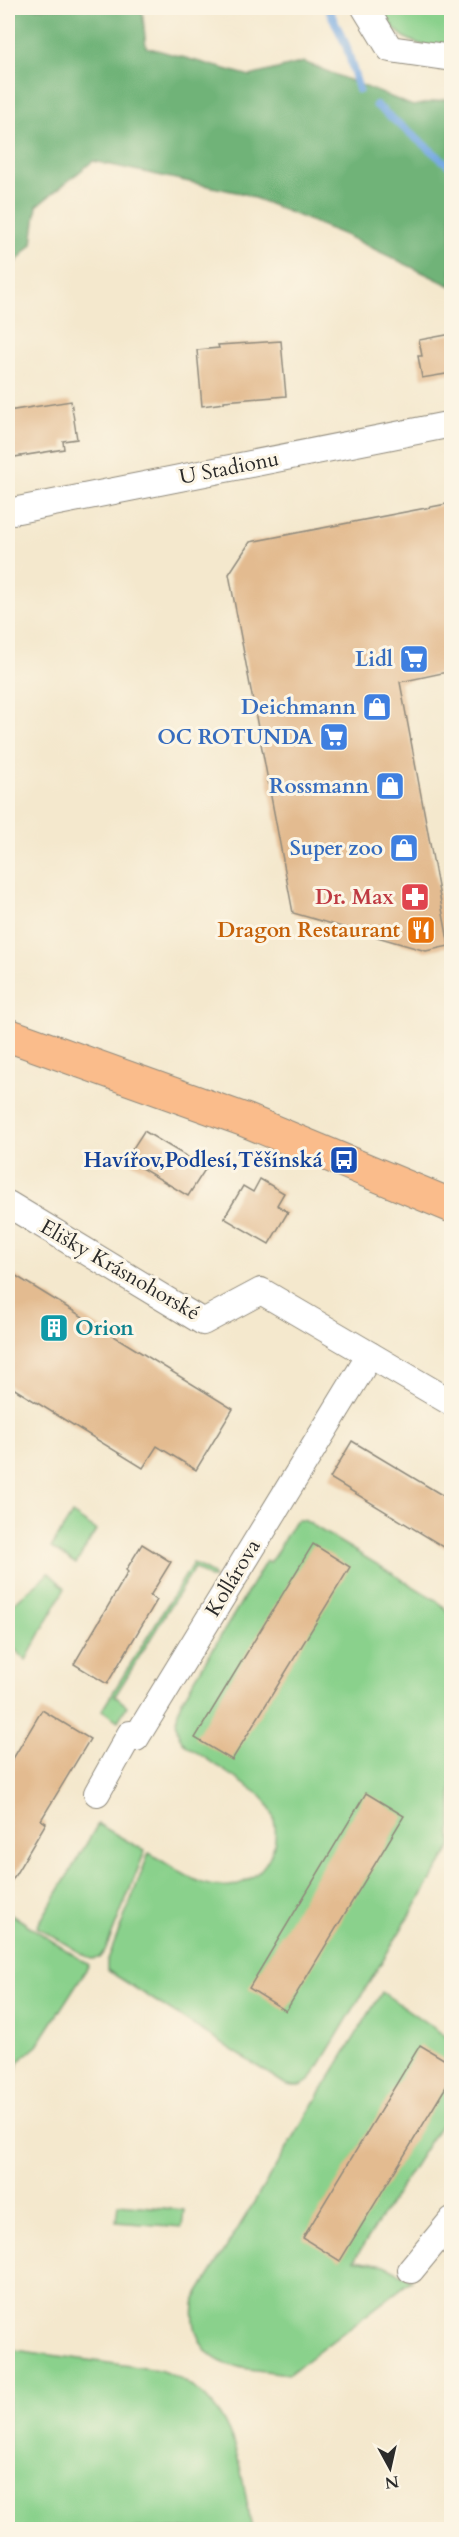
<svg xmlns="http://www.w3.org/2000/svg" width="459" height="2537" font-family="Cardo,serif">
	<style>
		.green { fill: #8ad18c; stroke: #5a7e5c; stroke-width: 1.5 }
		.forest { fill: #6fb378; stroke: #4d6f52; stroke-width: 1.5 }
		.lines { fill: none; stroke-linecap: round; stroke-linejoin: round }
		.stream { stroke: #75a9e2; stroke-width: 8 }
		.building { fill: #e3bb90 }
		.minor-casing { stroke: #908a7c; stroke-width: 28 }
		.major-casing { stroke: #908a7c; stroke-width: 35 }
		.minor { stroke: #fff; stroke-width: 26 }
		.major { stroke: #fabc8b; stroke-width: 33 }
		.labels { text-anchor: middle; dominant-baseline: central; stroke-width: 6; stroke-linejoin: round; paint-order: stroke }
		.street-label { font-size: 21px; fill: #2b2b2b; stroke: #fcf5e5 }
		.shop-label { font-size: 21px; font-weight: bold; fill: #366cbe; stroke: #fcf5e5; text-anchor: end }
		.health-label { font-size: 21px; font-weight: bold; fill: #be3a42; stroke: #fcf5e5; text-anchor: end }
		.food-label { font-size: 21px; font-weight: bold; fill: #c56008; stroke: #fcf5e5; text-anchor: end }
		.transit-label { font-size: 21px; font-weight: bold; fill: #164399; stroke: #fcf5e5; text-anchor: end }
		.culture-label { font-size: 21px; font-weight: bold; fill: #0d838f; stroke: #fcf5e5; text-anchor: start }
	</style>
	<rect width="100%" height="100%" fill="#fcf5e5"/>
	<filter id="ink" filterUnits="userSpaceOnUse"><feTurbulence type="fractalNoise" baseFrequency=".0167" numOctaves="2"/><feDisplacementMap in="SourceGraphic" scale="12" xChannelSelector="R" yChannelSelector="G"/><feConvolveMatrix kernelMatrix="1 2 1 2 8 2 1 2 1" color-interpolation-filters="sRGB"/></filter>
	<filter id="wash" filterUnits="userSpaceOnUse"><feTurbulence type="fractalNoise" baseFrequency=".008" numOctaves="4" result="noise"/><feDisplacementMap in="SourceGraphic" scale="24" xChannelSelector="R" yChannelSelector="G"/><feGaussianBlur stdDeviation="1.35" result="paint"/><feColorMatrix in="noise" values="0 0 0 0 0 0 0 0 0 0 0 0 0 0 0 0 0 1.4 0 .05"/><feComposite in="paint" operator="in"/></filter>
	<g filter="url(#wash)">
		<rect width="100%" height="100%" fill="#f4e8cd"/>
		<!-- green -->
		<g class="green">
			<path d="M 378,8 L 451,8 L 451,50 C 413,45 400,41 378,8 Z"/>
			<polygon points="72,1514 96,1530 76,1564 51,1548"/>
			<path d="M 298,1520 L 304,1520 L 436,1600 L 443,1606 L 452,1617 L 451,1847 L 311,2079 C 302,2087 296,2088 285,2084 L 107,1970 L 107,1962 L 149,1853 C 169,1864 192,1883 215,1886 C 265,1892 294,1834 262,1796 L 187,1746 C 173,1734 175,1718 181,1702 L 266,1561 L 270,1563 L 294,1522 Z"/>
			<polygon points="193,1563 213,1574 214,1578 210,1578 194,1568 115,1696 127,1706 118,1721 102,1710"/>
			<polygon points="49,1573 65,1588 26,1660 8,1643 8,1608"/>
			<polygon points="98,1824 145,1851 106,1949 99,1958 91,1959 37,1927"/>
			<polygon points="8,1912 89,1965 37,2046 19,2061 8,2091"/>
			<path d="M 382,1992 L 451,2040 L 451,2108 L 354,2260 L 385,2265 L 412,2280 L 289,2374 C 270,2371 241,2370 224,2363 C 198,2353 190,2323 195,2299 Z"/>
			<polygon points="118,2204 184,2210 182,2227 116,2222"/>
			<path d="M 8,2349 L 159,2370 C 237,2396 238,2460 252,2529 L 8,2529 Z"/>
		</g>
		<!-- forest -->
		<polygon class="forest" points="8,8 142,8 146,47 250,76 304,62 413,106 451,98 451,286 347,236 245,194 93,161 37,206 32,244 8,271"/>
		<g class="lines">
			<!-- stream -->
			<g class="stream">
				<polyline points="328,8 346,45 359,90"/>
				<polyline points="376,105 452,168"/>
			</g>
		</g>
		<g id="blocks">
			<!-- building -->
			<g class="building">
				<polygon points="452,334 452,373 422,378 418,356 422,356 419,340"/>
				<polygon points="281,341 286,396 224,401 224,403 202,406 197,350 219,348 218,345"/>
				<polygon points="71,401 77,439 63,441 64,449 8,458 8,411"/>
				<polygon points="452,503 452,671 400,682 449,946 426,951 293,913 229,574 250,542"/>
				<polygon points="144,1131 206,1168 188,1196 126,1159"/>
				<polygon points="260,1179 284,1193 277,1205 288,1212 269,1244 224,1218 243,1186 253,1192"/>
				<polygon points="8,1271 233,1409 196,1470 157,1446 143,1468 8,1385"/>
				<polygon points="352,1441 452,1501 452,1552 330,1478"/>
				<polygon points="142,1544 171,1562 150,1596 157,1600 107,1684 74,1664 128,1572 126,1570"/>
				<polygon points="313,1544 350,1567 232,1760 195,1738"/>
				<polygon points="42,1710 90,1739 41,1820 46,1823 8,1887 8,1767"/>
				<polygon points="366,1793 404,1816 286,2011 249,1988"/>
				<polygon points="420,2045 452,2064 452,2077 340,2261 303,2238"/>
			</g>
		</g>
	</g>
	<g filter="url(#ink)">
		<use href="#blocks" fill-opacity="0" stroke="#908a7c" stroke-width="1.5"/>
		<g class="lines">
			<!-- minor casing -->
			<g class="minor-casing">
				<g id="minor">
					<polyline points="365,8 390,49 452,58"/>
					<polyline points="8,512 452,424"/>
					<polyline points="8,1204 203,1322 261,1291 452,1403"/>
					<polyline points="97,1793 130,1734 136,1738 370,1355"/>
					<polyline points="411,2270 452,2220"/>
				</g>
			</g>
			<!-- major casing -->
			<g class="major-casing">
				<polyline id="major" points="8,1035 245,1120 452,1206"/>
			</g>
			<!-- minor -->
			<use href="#minor" class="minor"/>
			<!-- major -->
			<use href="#major" class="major"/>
		</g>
	</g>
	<!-- icons -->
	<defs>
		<g id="supermarket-square" transform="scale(1.5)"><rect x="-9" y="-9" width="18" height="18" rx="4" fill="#3f7fe0" stroke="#fcf5e5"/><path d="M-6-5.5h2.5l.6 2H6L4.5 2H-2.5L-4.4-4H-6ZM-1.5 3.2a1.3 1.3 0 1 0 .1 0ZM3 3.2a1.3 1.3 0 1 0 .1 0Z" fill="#fff"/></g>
		<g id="shop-square" transform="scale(1.5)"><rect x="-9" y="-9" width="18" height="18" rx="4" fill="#3f7fe0" stroke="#fcf5e5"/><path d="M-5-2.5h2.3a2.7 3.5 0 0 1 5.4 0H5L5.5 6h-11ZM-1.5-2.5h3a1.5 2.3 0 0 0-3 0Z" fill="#fff"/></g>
		<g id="pharmacy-square" transform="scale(1.5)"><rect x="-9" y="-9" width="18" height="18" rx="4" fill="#e0444e" stroke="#fcf5e5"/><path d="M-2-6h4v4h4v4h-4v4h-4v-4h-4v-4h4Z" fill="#fff"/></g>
		<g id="restaurant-square" transform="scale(1.5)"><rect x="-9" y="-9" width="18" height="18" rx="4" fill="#e8710a" stroke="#fcf5e5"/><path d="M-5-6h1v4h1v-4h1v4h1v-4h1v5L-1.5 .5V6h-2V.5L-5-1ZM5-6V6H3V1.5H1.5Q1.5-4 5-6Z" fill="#fff"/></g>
		<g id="bus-square" transform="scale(1.5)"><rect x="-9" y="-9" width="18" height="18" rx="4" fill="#1a4fb4" stroke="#fcf5e5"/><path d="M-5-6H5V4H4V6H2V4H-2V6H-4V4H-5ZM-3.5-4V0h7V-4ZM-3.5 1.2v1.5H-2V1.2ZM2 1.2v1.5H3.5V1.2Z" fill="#fff"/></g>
		<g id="building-square" transform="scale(1.5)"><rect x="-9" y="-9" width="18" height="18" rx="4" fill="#0f9aa8" stroke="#fcf5e5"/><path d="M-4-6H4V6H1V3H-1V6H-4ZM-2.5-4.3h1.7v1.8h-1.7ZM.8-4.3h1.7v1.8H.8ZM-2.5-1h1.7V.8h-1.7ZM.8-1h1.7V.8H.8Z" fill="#fff"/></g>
	</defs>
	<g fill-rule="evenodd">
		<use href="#supermarket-square" x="414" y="659"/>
		<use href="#shop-square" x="377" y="707"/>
		<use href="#supermarket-square" x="334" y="737"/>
		<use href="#shop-square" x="390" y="786"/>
		<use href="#shop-square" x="404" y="848"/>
		<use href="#pharmacy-square" x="415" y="897"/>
		<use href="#restaurant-square" x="421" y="930"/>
		<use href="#bus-square" x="344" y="1160"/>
		<use href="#building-square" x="54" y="1328"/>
	</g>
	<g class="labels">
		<!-- street labels -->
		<g class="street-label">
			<text transform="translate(229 468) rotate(-11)">U Stadionu</text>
			<text transform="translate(120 1270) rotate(30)">Elišky Krásnohorské</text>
			<text transform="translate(233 1578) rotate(-59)">Kollárova</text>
		</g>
		<!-- shop labels -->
		<g class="shop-label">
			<text x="393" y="659">Lidl</text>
			<text x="356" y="707">Deichmann</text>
			<text x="313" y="737">OC ROTUNDA</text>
			<text x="369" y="786">Rossmann</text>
			<text x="383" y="848">Super zoo</text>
		</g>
		<!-- health labels -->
		<g class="health-label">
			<text x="394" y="897">Dr. Max</text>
		</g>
		<!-- food labels -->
		<g class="food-label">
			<text x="400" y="930">Dragon Restaurant</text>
		</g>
		<!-- transit labels -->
		<g class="transit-label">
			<text x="323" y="1160">Havířov,Podlesí,Těšínská</text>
		</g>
		<!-- culture labels -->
		<g class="culture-label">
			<text x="75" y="1328">Orion</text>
		</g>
	</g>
	<!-- margin -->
	<rect width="459" height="2537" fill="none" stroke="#fcf5e5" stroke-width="30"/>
	<!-- north arrow -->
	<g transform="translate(390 2468) rotate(172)" stroke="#fcf5e5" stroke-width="4.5" paint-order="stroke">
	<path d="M0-4.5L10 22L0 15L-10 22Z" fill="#2b2b2b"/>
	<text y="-9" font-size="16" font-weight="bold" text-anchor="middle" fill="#2b2b2b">N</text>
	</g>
</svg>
